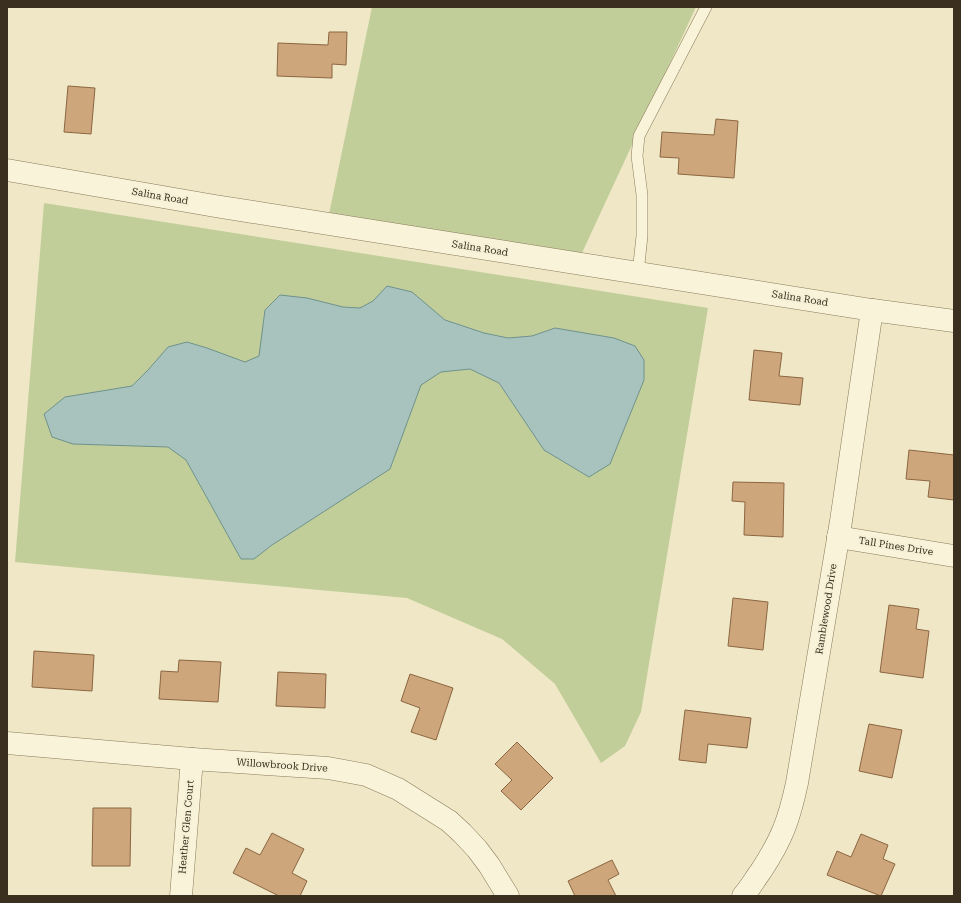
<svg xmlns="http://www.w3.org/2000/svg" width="961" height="903" font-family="'Roboto Serif',serif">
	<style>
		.green { fill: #c2ce9a }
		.water { fill: #a8c3be; stroke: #6e928c }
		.building { fill: #cea67c; stroke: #8b6641 }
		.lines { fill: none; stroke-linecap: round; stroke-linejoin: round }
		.service-casing { stroke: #8b7a5b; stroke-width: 12 }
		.minor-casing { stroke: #8b7a5b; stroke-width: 23 }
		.tertiary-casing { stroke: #8b7a5b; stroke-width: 23 }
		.service { stroke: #f9f3da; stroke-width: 11 }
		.minor { stroke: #f9f3da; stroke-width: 22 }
		.tertiary { stroke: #f9f3da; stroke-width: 22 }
		.labels { text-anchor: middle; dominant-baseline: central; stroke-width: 4; stroke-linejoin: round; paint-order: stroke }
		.street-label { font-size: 10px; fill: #3b301f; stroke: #f6f0d6 }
	</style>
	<rect width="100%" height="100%" fill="#efe7c6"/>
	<!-- green -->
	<g class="green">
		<polygon points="372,7 696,7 581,255 328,219"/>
		<polygon points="44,203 708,308 641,712 625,746 601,763 555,684 502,639 407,598 15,562"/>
	</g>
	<!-- water -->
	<polygon class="water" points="387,286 412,292 445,320 484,333 508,338 532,336 555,328 614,338 635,346 644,360 644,380 610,464 589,477 544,450 499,383 470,369 441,372 421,385 390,469 272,545 254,559 241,559 186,460 168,447 73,444 52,437 44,414 65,397 132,386 148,370 168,347 187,342 207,348 245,362 259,356 265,310 280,295 307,298 343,307 360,308 373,301"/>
	<!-- building -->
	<g class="building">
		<polygon points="329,32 347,32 346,65 332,64 332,78 277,76 278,43 328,45"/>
		<polygon points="68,86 95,88 91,134 64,132"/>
		<polygon points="716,119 738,121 734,178 678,174 679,158 660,157 662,132 714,135"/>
		<polygon points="754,350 782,353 779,376 803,378 800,405 749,400"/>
		<polygon points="909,450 954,455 954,500 928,497 930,481 906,479"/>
		<polygon points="733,482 784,483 783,537 744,535 745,502 732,501"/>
		<polygon points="733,598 768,602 763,650 728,646"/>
		<polygon points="889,605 919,609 916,629 929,631 923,678 880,672"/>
		<polygon points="34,651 94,655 92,691 32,687"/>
		<polygon points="179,660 221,662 218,702 159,699 161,671 178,672"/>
		<polygon points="278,672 326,674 325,708 276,706"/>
		<polygon points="410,674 453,688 436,740 411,732 420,708 401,701"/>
		<polygon points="685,710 751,718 747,748 708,744 706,763 679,760"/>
		<polygon points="869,724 902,730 892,778 859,771"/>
		<polygon points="517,742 553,778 521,810 501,791 512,780 495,764"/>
		<polygon points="93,808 131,808 130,866 92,866"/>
		<polygon points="272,833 304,849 292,873 307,881 300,896 279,896 233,873 246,848 260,855"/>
		<polygon points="861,834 888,845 883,859 895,864 881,896 827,875 837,851 851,857"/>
		<polygon points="612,860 619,874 608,880 616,896 575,896 568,881"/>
	</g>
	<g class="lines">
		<!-- service casing -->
		<g class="service-casing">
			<polyline id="service" points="638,273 642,236 642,195 637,156 639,136 706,7"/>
		</g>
		<!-- minor casing -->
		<g class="minor-casing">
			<g id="minor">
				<polyline points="838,537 954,556"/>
				<polyline points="7,743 192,759 328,768 366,775 398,789 449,821 462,833 477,849 489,865 508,896"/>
				<polyline points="181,896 192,759"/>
				<path d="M 743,896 C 750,888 755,879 761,871 C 782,839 789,820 797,783 L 841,521 L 872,310"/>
			</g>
		</g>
		<!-- tertiary casing -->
		<g class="tertiary-casing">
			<polyline id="tertiary" points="7,170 215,206 872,310 954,321"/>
		</g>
		<!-- service -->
		<use href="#service" class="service"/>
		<!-- minor -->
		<use href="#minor" class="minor"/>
		<!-- tertiary -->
		<use href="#tertiary" class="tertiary"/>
	</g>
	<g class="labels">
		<!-- street labels -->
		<g class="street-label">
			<text transform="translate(160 196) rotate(10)">Salina Road</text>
			<text transform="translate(480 248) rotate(9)">Salina Road</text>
			<text transform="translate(800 298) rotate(9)">Salina Road</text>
			<text transform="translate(896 546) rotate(9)">Tall Pines Drive</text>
			<text transform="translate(826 609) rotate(-81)">Ramblewood Drive</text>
			<text transform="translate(282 765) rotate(4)">Willowbrook Drive</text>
			<text transform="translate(186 827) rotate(-85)">Heather Glen Court</text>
		</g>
	</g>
	<!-- border -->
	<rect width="961" height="903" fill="none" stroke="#3b301f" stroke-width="16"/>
</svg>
